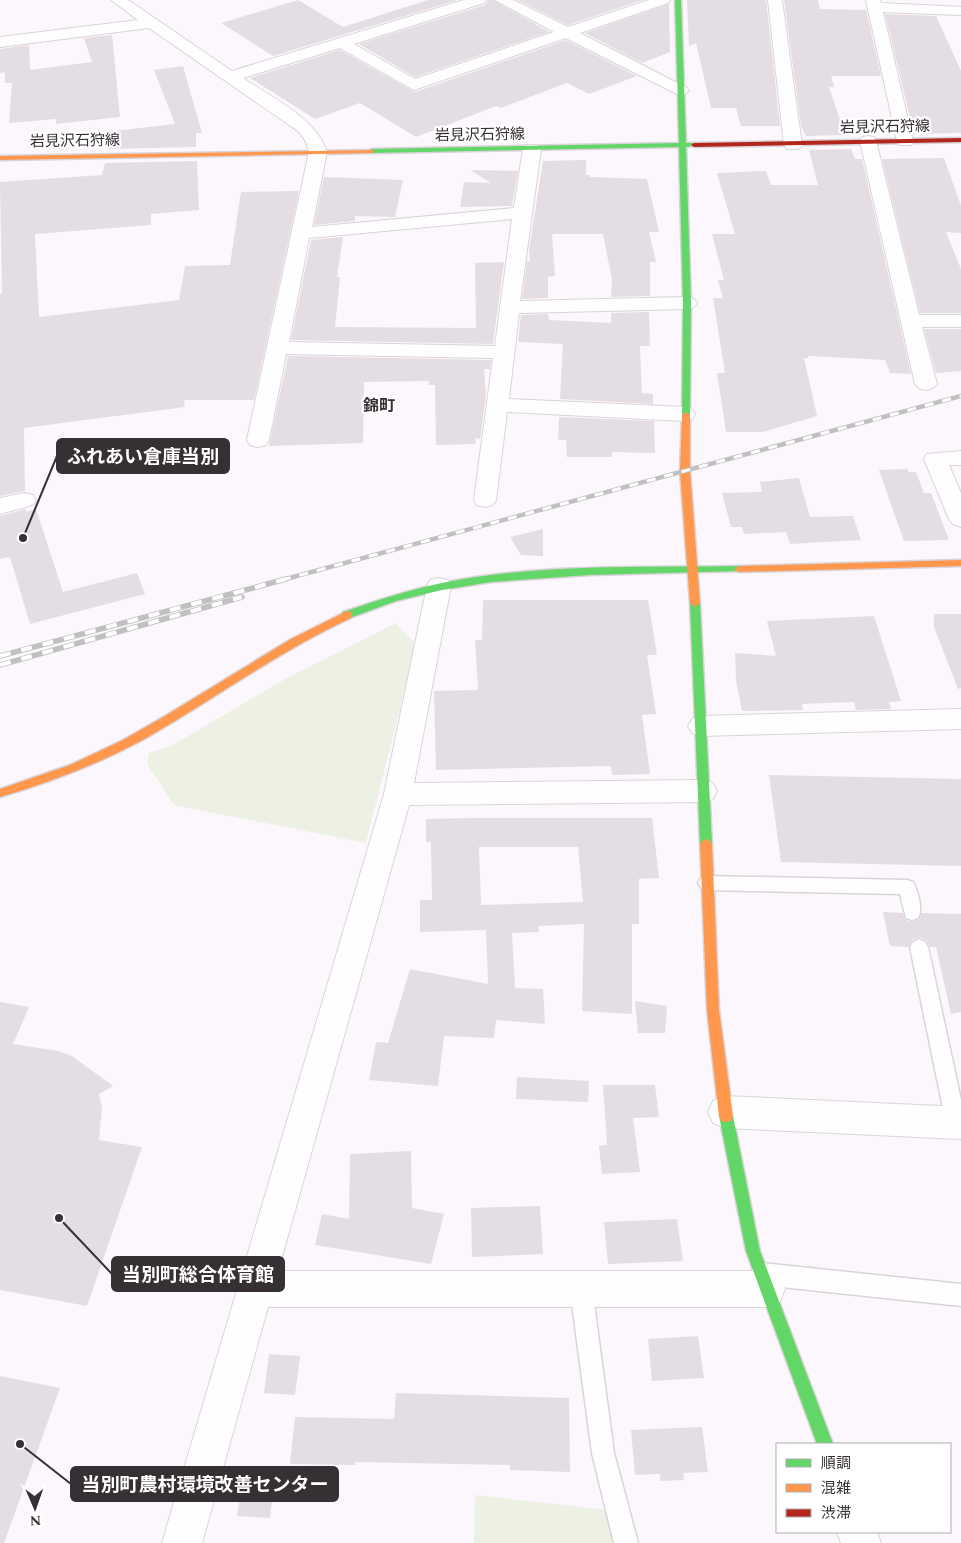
<svg xmlns="http://www.w3.org/2000/svg" width="961" height="1543" font-family="Spectral,'Noto Sans JP',serif">
	<style>
		.green { fill: #edf1e3 }
		.building { fill: #e5dde4; fill-rule: evenodd }
		.lines { fill: none; stroke-linecap: round; stroke-linejoin: round }
		.lane-casing { stroke: #dad4d9; stroke-width: 3 }
		.street-casing { stroke: #dad4d9; stroke-width: 2 }
		.fast-casing { stroke: #dad4d9; stroke-width: 3 }
		.slow-casing { stroke: #dad4d9; stroke-width: 3 }
		.jam-casing { stroke: #dad4d9; stroke-width: 3 }
		.lane { fill: #fffeff; fill-rule: evenodd }
		.street { fill: #fffeff; fill-rule: evenodd }
		.fast { fill: #63d668; fill-rule: evenodd }
		.slow { fill: #ff974d; fill-rule: evenodd }
		.jam { fill: #b3261e; fill-rule: evenodd }
		.rail-far1-casing { stroke: #c1c0c1; stroke-width: 4.5 }
		.rail-casing { stroke: #c1c0c1; stroke-width: 5.5 }
		.rail-far1 { stroke: #fff; stroke-width: 3; stroke-dasharray: 9; stroke-linecap: butt }
		.rail { stroke: #fff; stroke-width: 4; stroke-dasharray: 11; stroke-linecap: butt }
		.labels { text-anchor: middle; dominant-baseline: central; stroke-width: 4.5; stroke-linejoin: round; paint-order: stroke }
		.far-street-label { font-size: 15px; fill: #362f34; stroke: #fff }
		.far-quarter-label { font-size: 16px; font-weight: bold; fill: #362f34; stroke: #fff }
		.leader { fill: none; stroke: #362f34; stroke-width: 2 }
		.callout-dot { fill: #362f34; stroke: #fff; stroke-width: 2 }
		.callout { fill: #362f34; stroke: #362f34; stroke-width: 2 }
		.callout-label { font-size: 19px; text-anchor: middle; font-weight: bold; fill: #fff }
	</style>
	<rect width="100%" height="100%" fill="#fcf7fc"/>
	<!-- green -->
	<g class="green">
		<polygon points="396,623 416,644 366,843 174,805 147,764 149,753 173,745 285,679"/>
		<polygon points="475,1495 607,1510 614,1543 474,1543"/>
	</g>
	<!-- building -->
	<g class="building">
		<polygon points="298,0 343,27 428,0 458,0 273,56 221,23"/>
		<polygon points="488,0 493,0 549,32 415,77 359,44 485,5"/>
		<polygon points="517,0 643,0 568,25"/>
		<polygon points="687,0 766,0 780,126 741,126 736,108 711,108 696,43 689,46"/>
		<polygon points="784,0 818,0 820,9 866,10 881,76 831,76 834,87 829,87 845,135 806,136 801,126"/>
		<polygon points="669,4 670,52 642,63 585,33"/>
		<polygon points="885,14 936,16 961,71 961,133 914,134"/>
		<polygon points="112,35 120,117 56,124 56,119 9,123 12,83 5,83 5,72 0,73 0,49 29,45 30,70 92,62 84,38"/>
		<polygon points="566,40 637,76 589,94 567,83 501,108 496,106 416,137 360,103 315,119 250,78 340,50 415,92"/>
		<polygon points="183,66 202,133 196,133 196,147 109,149 114,131 175,124 154,70"/>
		<polygon points="851,149 855,159 862,159 911,374 890,373 885,360 808,356 808,358 804,358 817,416 763,432 726,432 717,373 725,373 713,298 723,298 718,280 724,280 712,234 735,234 717,173 766,171 771,185 818,185 809,150"/>
		<polygon points="944,158 961,206 961,233 946,232 961,269 961,313 920,313 882,159"/>
		<polygon points="586,160 586,175 590,175 590,177 647,179 659,232 649,232 656,262 650,262 650,296 611,297 612,280 603,234 552,234 555,276 548,277 548,298 522,299 527,261 530,261 529,250 543,161"/>
		<polygon points="197,161 199,210 151,214 151,225 35,234 39,317 179,300 185,266 230,265 241,192 299,191 254,400 184,400 185,407 24,428 25,491 0,496 0,294 2,293 0,182 102,175 105,163"/>
		<polygon points="470,170 518,171 512,206 460,207 464,182 491,183"/>
		<polygon points="324,177 403,180 395,217 355,216 355,221 314,225"/>
		<polygon points="343,237 337,277 340,277 335,327 476,328 475,263 504,262 493,344 291,340 311,240"/>
		<polygon points="649,312 650,346 640,346 642,393 653,394 653,404 560,399 563,344 518,342 521,315 548,314 549,320 611,323 611,313"/>
		<polygon points="924,329 961,329 961,371 936,373"/>
		<polygon points="288,356 491,360 490,369 484,369 486,394 480,439 475,438 476,444 436,445 435,385 429,385 429,381 364,382 363,443 269,446"/>
		<polygon points="559,417 654,421 655,453 612,452 612,457 567,457 566,440 558,440"/>
		<polygon points="907,469 909,472 916,472 924,493 931,493 949,540 904,541 879,470"/>
		<polygon points="799,478 810,517 853,516 861,540 790,544 786,532 744,534 742,527 731,527 722,493 762,492 760,482"/>
		<polygon points="26,509 26,512 36,509 63,592 137,573 145,594 30,624 10,557 0,559 0,516"/>
		<polygon points="543,529 543,556 521,555 510,537"/>
		<polygon points="483,600 648,600 657,655 647,655 656,714 642,715 650,774 612,775 611,766 436,770 434,691 478,690 475,640 482,640"/>
		<polygon points="934,614 961,614 961,688 958,689 938,637 934,627"/>
		<polygon points="874,616 901,701 889,702 891,709 856,710 854,702 802,704 803,710 742,711 736,680 735,653 776,656 767,621"/>
		<polygon points="769,775 961,779 961,866 781,862"/>
		<path d="M 471,818 L 652,818 L 659,878 L 639,879 L 639,924 L 632,924 L 632,1014 L 582,1011 L 584,924 L 538,926 L 539,932 L 512,933 L 515,988 L 543,989 L 545,1024 L 496,1020 L 494,1038 L 444,1036 L 438,1086 L 369,1080 L 376,1042 L 388,1043 L 410,969 L 488,984 L 486,930 L 420,932 L 420,900 L 432,900 L 431,842 L 426,842 L 426,819 ZM 479,847 L 578,847 L 583,902 L 481,905 Z"/>
		<polygon points="883,912 903,913 905,920 911,922 919,920 921,913 961,914 961,1012 951,1014 936,947 930,947 927,941 920,937 912,940 908,947 890,946"/>
		<polygon points="635,1001 667,1006 665,1033 638,1033"/>
		<polygon points="0,1002 29,1007 13,1044 58,1051 72,1056 113,1086 99,1094 102,1107 99,1140 142,1147 87,1306 0,1290"/>
		<polygon points="517,1077 589,1081 588,1102 516,1099"/>
		<polygon points="603,1085 655,1085 659,1117 633,1118 640,1172 602,1174 599,1146 607,1145"/>
		<polygon points="411,1151 412,1208 444,1214 431,1264 315,1245 322,1214 349,1219 350,1154"/>
		<polygon points="540,1206 543,1254 472,1257 471,1208"/>
		<polygon points="677,1219 683,1261 608,1264 604,1222"/>
		<polygon points="698,1336 704,1378 652,1381 648,1339"/>
		<polygon points="269,1354 300,1356 295,1395 264,1393"/>
		<polygon points="0,1376 60,1388 4,1543 0,1543"/>
		<polygon points="396,1393 569,1398 570,1472 510,1470 510,1465 355,1462 355,1465 290,1464 295,1417 394,1419"/>
		<polygon points="702,1427 708,1472 683,1473 684,1480 660,1481 660,1474 635,1475 631,1430"/>
		<polygon points="242,1482 274,1484 270,1518 237,1516"/>
	</g>
	<g class="lines">
		<!-- lane casing -->
		<g class="lane-casing">
			<g id="lane">
				<path d="M 707,876 L 907,880 L 913,882 C 918,891 923,909 918,918 L 912,920 L 906,918 L 900,894 L 707,890 L 701,888 L 698,883 L 701,878 Z"/>
				<polygon points="919,939 925,942 928,947 961,1100 961,1130 956,1132 949,1130 946,1123 910,947 913,942"/>
				<polygon points="762,1263 961,1284 961,1306 762,1285 754,1282 751,1274 754,1266"/>
				<polygon points="581,1278 589,1281 592,1289 614,1453 638,1543 614,1543 592,1453 570,1289 573,1281"/>
			</g>
		</g>
		<!-- street casing -->
		<g class="street-casing">
			<g id="street">
				<path d="M 111,0 L 128,0 L 232,71 L 464,0 L 486,0 L 484,3 L 354,44 L 415,79 L 554,32 L 495,0 L 513,0 L 568,27 L 649,0 L 670,0 L 668,3 L 580,33 L 687,88 L 689,91 L 681,96 L 566,38 L 414,90 L 340,48 L 243,78 C 271,97 316,118 327,152 L 312,227 L 514,208 L 523,149 L 526,145 L 538,145 L 541,149 L 520,301 L 687,297 L 694,299 L 697,303 L 694,307 L 687,309 L 519,313 L 509,399 L 684,407 L 692,409 L 695,414 L 692,419 L 684,421 L 507,412 L 496,500 L 493,505 L 485,507 L 477,505 L 474,500 L 493,358 L 286,354 L 269,440 L 266,445 L 258,447 L 250,445 L 247,440 L 309,152 C 307,142 303,135 295,129 L 149,28 L 0,47 L 0,37 L 138,20 ZM 512,219 L 495,346 L 289,342 L 309,238 Z"/>
				<polygon points="768,0 782,0 802,145 799,149 787,149 784,145"/>
				<polygon points="866,0 880,0 881,3 961,7 961,15 883,12 913,141 911,145 899,145 897,141"/>
				<polygon points="868,136 874,137 876,141 919,315 961,315 961,327 922,327 937,384 933,388 926,390 919,388 915,384 860,141 862,137"/>
				<polygon points="961,451 961,465 949,465 961,493 961,527 953,524 949,519 924,459 927,454"/>
				<polygon points="25,493 33,495 36,500 33,505 0,514 0,498"/>
				<polygon points="439,578 448,580 451,586 414,783 703,780 713,783 717,791 713,799 703,802 409,805 278,1271 767,1271 780,1276 785,1289 780,1302 767,1307 268,1307 202,1543 162,1543 384,794 427,586 430,580"/>
				<polygon points="961,709 961,729 701,736 692,733 688,726 692,719 701,716"/>
				<polygon points="725,1096 961,1107 961,1139 725,1128 713,1123 708,1112 713,1101"/>
				<polygon points="837,1532 877,1532 881,1543 841,1543"/>
			</g>
		</g>
		<!-- fast casing -->
		<g class="fast-casing">
			<g id="fast">
				<polygon points="675,0 681,0 686,143 694,143 697,145 686,147 691,303 690,415 686,418 682,415 683,303 679,147 372,153 368,151 372,149 679,143"/>
				<path d="M 739,566 L 742,567 L 744,569 L 742,571 L 590,575 L 491,582 L 442,590 L 396,601 L 347,619 L 342,615 L 343,612 C 376,601 408,590 442,583 C 539,563 640,568 739,566 Z"/>
				<polygon points="695,599 700,603 712,844 710,847 702,847 700,844 690,603"/>
				<polygon points="726,1110 731,1111 733,1116 760,1251 833,1444 817,1444 746,1251 719,1116 721,1111"/>
			</g>
		</g>
		<!-- slow casing -->
		<g class="slow-casing">
			<g id="slow">
				<polygon points="374,150 374,152 372,153 0,160 0,156"/>
				<polygon points="686,412 690,415 690,471 700,603 695,607 690,603 680,471 682,415"/>
				<polygon points="961,560 961,566 739,572 734,569 739,566"/>
				<path d="M 347,611 L 351,612 L 352,615 L 351,618 C 279,651 216,698 148,737 C 101,763 51,782 0,797 L 0,789 L 70,765 L 123,740 L 165,716 L 291,639 Z"/>
				<polygon points="706,839 710,841 712,844 719,1010 733,1116 731,1121 726,1122 721,1121 719,1116 707,1010 700,844 702,841"/>
			</g>
		</g>
		<!-- jam casing -->
		<g class="jam-casing">
			<polygon id="jam" points="961,138 961,142 694,147 691,145 694,143"/>
		</g>
		<!-- lane -->
		<use href="#lane" class="lane"/>
		<!-- street -->
		<use href="#street" class="street"/>
		<!-- fast -->
		<use href="#fast" class="fast"/>
		<!-- slow -->
		<use href="#slow" class="slow"/>
		<!-- jam -->
		<use href="#jam" class="jam"/>
		<!-- rail-far1 casing -->
		<g class="rail-far1-casing">
			<polyline id="rail-far1" points="282,580 961,396"/>
		</g>
		<!-- rail casing -->
		<g class="rail-casing">
			<g id="rail">
				<polyline points="0,656 286,579"/>
				<polyline points="0,665 242,597"/>
			</g>
		</g>
		<!-- rail-far1 -->
		<use href="#rail-far1" class="rail-far1"/>
		<!-- rail -->
		<use href="#rail" class="rail"/>
	</g>
	<g class="labels">
		<!-- far-street labels -->
		<g class="far-street-label">
			<text transform="translate(885 127) rotate(-1)">岩見沢石狩線</text>
			<text transform="translate(480 135) rotate(-1)">岩見沢石狩線</text>
			<text transform="translate(75 141) rotate(-1)">岩見沢石狩線</text>
		</g>
		<!-- far-quarter labels -->
		<g class="far-quarter-label">
			<text x="379" y="406">錦町</text>
		</g>
	</g>
	<!-- callouts -->
	<path class="leader" d="M23 538L57 456M59 1218L112 1274M20 1444L71 1484"/>
	<g class="callout-dot">
		<circle cx="23" cy="538" r="5"/>
		<circle cx="59" cy="1218" r="5"/>
		<circle cx="20" cy="1444" r="5"/>
	</g>
	<g class="callout">
		<rect x="57" y="439" width="172" height="34" rx="5"/>
		<rect x="112" y="1257" width="172" height="34" rx="5"/>
		<rect x="71" y="1467" width="267" height="34" rx="5"/>
	</g>
	<g class="callout-label">
		<text x="143" y="463">ふれあい倉庫当別</text>
		<text x="198" y="1281">当別町総合体育館</text>
		<text x="205" y="1491">当別町農村環境改善センター</text>
	</g>
	<!-- legend -->
	<rect x="776" y="1443" width="175" height="90" fill="#ffffff" stroke="#afacae"/>
	<rect x="786" y="1459" width="25" height="8" fill="#63d668" stroke="#afacae"/>
	<text x="821" y="1468" font-size="15" fill="#362f34">順調</text>
	<rect x="786" y="1484" width="25" height="8" fill="#ff974d" stroke="#afacae"/>
	<text x="821" y="1493" font-size="15" fill="#362f34">混雑</text>
	<rect x="786" y="1509" width="25" height="8" fill="#b3261e" stroke="#afacae"/>
	<text x="821" y="1518" font-size="15" fill="#362f34">渋滞</text>
	<!-- north arrow -->
	<g transform="translate(35 1508) rotate(178)" stroke="#ffffff" stroke-width="4" paint-order="stroke">
	<path d="M0-4L9 19L0 12L-9 19Z" fill="#362f34"/>
	<text y="-8" font-size="14" font-weight="bold" text-anchor="middle" fill="#362f34">N</text>
	</g>
</svg>
